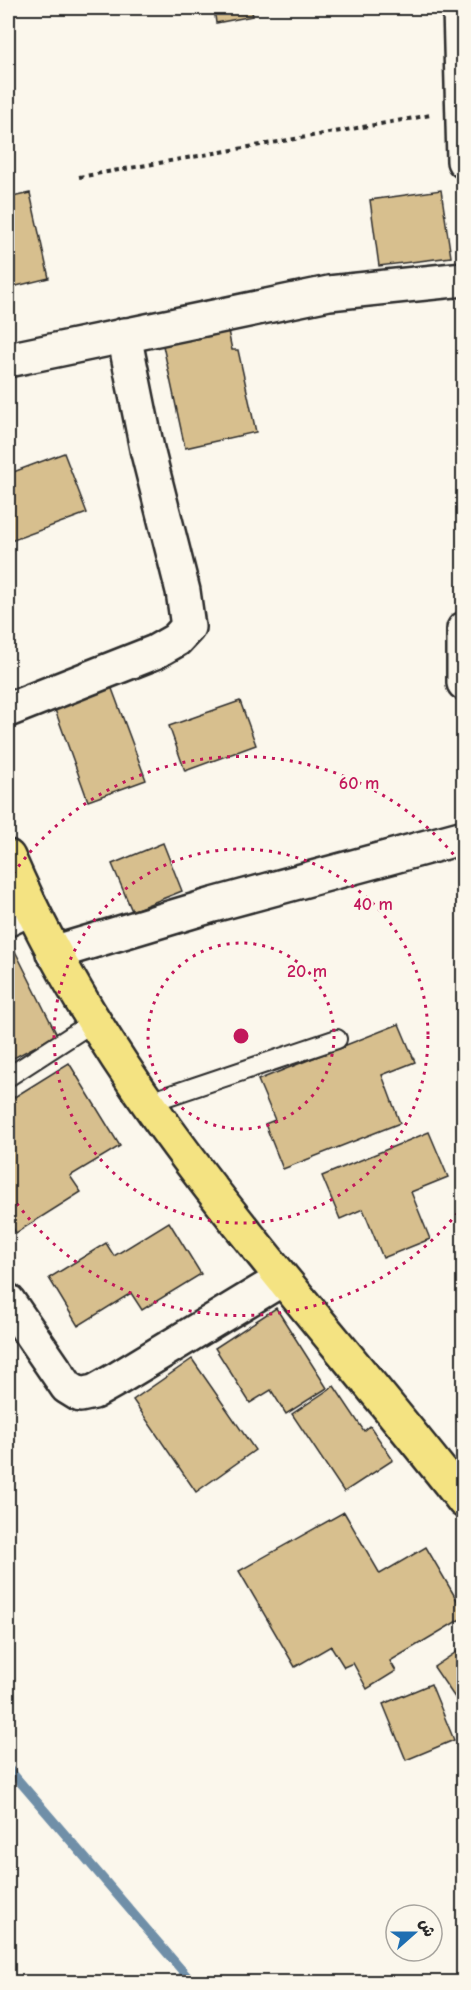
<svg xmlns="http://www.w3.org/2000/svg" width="471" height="1990" font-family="'Comic Neue','Playpen Sans Arabic',sans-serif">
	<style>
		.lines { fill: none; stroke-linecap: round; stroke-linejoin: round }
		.stream { stroke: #6f8fa8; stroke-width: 9 }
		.building { fill: #d7bf8e; stroke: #2b2b2b; stroke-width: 1.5 }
		.lane-casing { stroke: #2b2b2b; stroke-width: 22 }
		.street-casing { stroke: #2b2b2b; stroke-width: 38 }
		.primary-casing { stroke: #2b2b2b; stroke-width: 38 }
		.path { stroke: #2b2b2b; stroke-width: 4; stroke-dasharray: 4.5 4.5; stroke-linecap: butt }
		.lane { stroke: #fbf7ec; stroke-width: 18 }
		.street { stroke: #fbf7ec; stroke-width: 33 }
		.primary { stroke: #f4e382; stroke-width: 33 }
		.ring { fill: none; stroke: #c2185b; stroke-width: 3; stroke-dasharray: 3 6 }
		.centre { fill: #c2185b; stroke: #fbf7ec; stroke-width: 3 }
		.ring-label { font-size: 18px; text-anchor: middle; font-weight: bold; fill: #c2185b; stroke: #fbf7ec; stroke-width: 5; stroke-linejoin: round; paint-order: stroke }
	</style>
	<rect width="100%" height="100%" fill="#fbf7ec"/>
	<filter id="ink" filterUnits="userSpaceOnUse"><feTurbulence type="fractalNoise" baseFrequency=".0167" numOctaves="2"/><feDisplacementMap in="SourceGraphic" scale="12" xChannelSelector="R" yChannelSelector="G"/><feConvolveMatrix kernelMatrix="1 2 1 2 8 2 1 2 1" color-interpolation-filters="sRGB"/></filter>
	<g filter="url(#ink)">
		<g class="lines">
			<!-- stream -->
			<polyline class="stream" points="8,1768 192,1982"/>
		</g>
		<!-- building -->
		<g class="building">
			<polygon points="214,8 251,8 253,16 216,23"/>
			<polygon points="441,190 451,257 379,266 370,200"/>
			<polygon points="30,193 49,278 8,288 8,198"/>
			<polygon points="227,326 232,350 238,350 256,432 185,448 162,341"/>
			<polygon points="64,453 87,513 8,542 8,474"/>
			<polygon points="111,686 146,780 88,801 54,707"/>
			<polygon points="240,701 256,745 185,771 169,726"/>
			<polygon points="163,843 182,891 132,911 112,864"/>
			<polygon points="8,937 57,1035 8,1061"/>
			<polygon points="399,1024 415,1062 382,1075 400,1123 283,1169 265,1124 275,1120 258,1080"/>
			<polygon points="69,1063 120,1146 70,1176 81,1192 16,1233 8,1219 8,1101"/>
			<polygon points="429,1132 448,1177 411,1192 430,1239 383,1258 363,1209 340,1219 322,1176"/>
			<polygon points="169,1222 201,1274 142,1310 131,1293 78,1326 49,1278 106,1243 114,1256"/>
			<polygon points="276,1308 327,1388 286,1414 271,1390 250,1403 215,1348"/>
			<polygon points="192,1359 255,1450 196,1492 133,1400"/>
			<polygon points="334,1386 364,1431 370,1426 393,1460 344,1492 292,1414"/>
			<polygon points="344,1512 380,1574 426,1547 464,1612 464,1617 390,1661 396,1671 367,1689 353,1663 344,1667 331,1646 295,1667 239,1571"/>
			<polygon points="464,1647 464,1707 462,1708 434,1667"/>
			<polygon points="431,1684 454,1740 406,1760 383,1704"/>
		</g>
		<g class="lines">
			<!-- lane casing -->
			<g class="lane-casing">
				<g id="lane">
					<polyline points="8,1077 93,1022"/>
					<polyline points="147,1103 337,1039"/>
				</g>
			</g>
			<!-- street casing -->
			<g class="street-casing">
				<g id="street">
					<polyline points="460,8 464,161"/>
					<polyline points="8,360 329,293 464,279"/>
					<polyline points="464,629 464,683"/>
					<polyline points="8,710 155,652 176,640 188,627 183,591 147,449 124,335"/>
					<polyline points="8,919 31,908"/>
					<polyline points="53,953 213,905 464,837"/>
					<polyline points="8,1301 67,1387 80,1395 94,1392 117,1379 282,1279"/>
				</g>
			</g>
			<!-- primary casing -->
			<g class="primary-casing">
				<path id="primary" d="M 8,857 C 113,1103 302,1293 464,1501"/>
			</g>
			<!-- path -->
			<polyline class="path" points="79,177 431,115"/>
			<!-- lane -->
			<use href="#lane" class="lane"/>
			<!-- street -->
			<use href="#street" class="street"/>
			<!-- primary -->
			<use href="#primary" class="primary"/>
		</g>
	</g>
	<!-- distance rings -->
	<g class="ring">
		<circle cx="241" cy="1036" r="93"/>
		<circle cx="241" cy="1036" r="187"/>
		<path d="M463 1206A280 280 0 0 1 8 1191M8 881A280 280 0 0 1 463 866"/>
	</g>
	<circle cx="241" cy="1036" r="9" class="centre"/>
	<g class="ring-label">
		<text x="359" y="789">60 m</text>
		<text x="373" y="910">40 m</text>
		<text x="307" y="977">20 m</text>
	</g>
	<!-- margin -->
	<rect width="471" height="1990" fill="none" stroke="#fbf7ec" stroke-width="30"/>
	<rect x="15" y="15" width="441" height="1960" fill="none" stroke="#2b2b2b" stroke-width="2" filter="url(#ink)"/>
	<!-- north arrow -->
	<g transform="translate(414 1933) rotate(69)"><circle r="28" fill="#fbf7ec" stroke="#a8a59f" stroke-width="1.5"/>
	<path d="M0-4.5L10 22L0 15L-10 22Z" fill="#1f6fb2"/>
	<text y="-9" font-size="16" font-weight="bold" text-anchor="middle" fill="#2b2b2b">ش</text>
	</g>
</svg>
